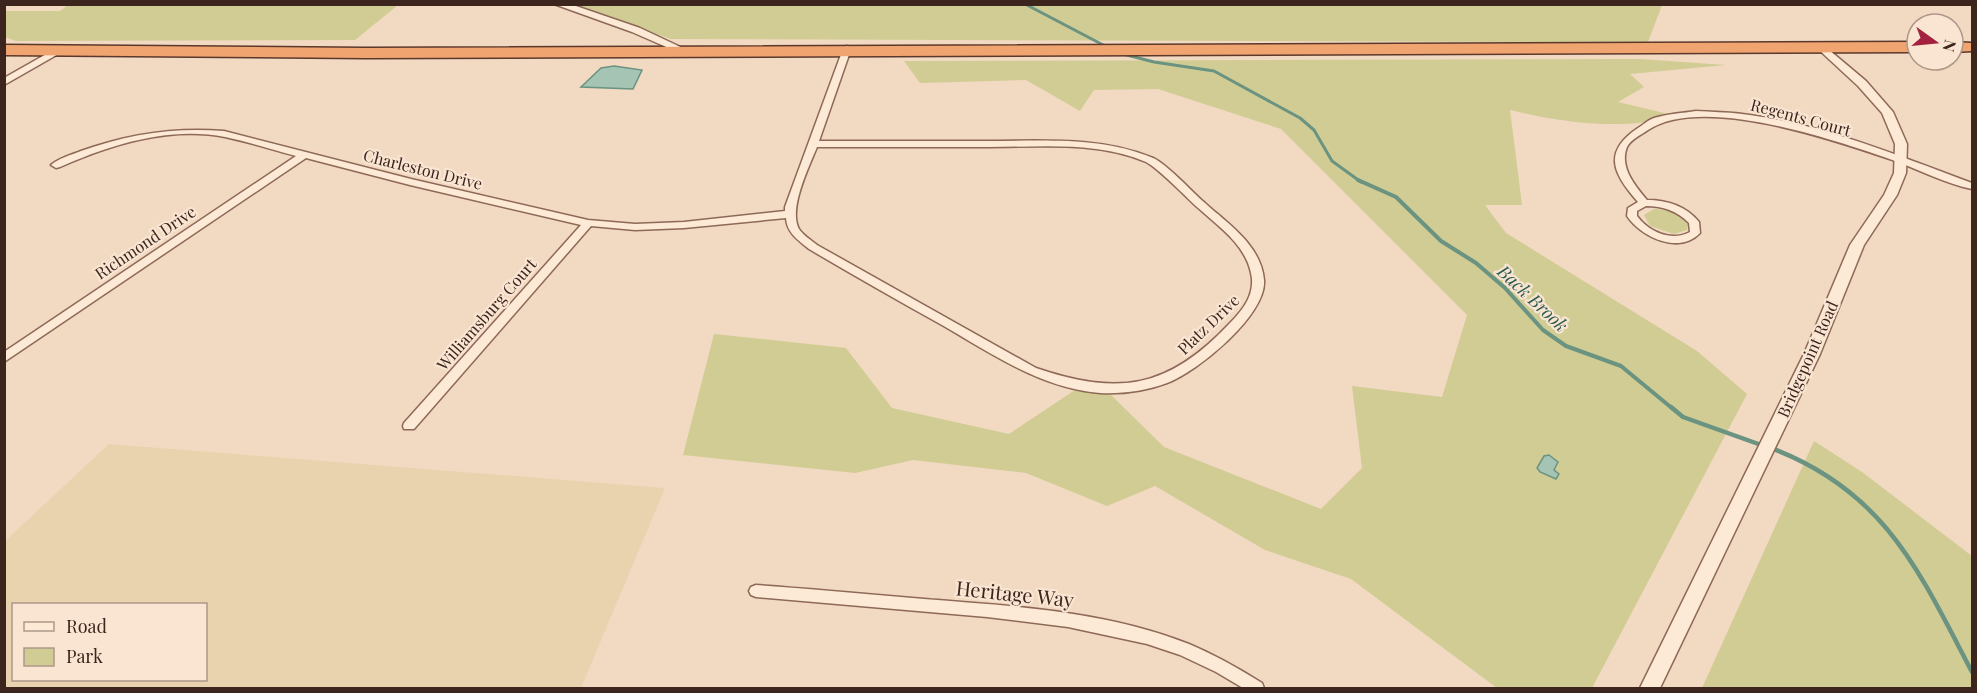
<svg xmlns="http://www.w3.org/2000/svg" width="1977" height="693" font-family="'Playfair Display',serif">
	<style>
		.farmland { fill: #e8d3ae; fill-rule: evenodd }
		.green { fill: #d1cc94 }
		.water { fill: #a5c4b4; stroke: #6a9381; stroke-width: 1.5 }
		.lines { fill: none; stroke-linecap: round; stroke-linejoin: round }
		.stream-far2 { stroke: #6a9381; stroke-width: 3 }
		.stream-far1 { stroke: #6a9381; stroke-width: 4 }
		.stream { stroke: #6a9381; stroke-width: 4.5 }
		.minor-casing { stroke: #8e6957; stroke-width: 3 }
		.tertiary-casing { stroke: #8e6957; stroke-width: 3 }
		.trunk-casing { stroke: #5b382c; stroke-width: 3 }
		.minor { fill: #fce9d6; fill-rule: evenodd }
		.tertiary { fill: #fce9d6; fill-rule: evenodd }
		.trunk { fill: #f0a470; fill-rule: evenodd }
		.labels { text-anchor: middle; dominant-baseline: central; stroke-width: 4.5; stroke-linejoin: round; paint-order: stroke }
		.street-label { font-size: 16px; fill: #3c251d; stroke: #f9e5d2 }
		.water-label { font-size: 18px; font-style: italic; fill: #2b5d4f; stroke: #f9e5d2 }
		.near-street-label { font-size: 20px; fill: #3c251d; stroke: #f9e5d2 }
	</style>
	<rect width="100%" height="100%" fill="#f2d9c2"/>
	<!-- farmland -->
	<path class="farmland" d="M 109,444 L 665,488 L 581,688 L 5,688 L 5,541 ZM 14,604 L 206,604 L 206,680 L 14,680 Z"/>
	<!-- green -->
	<g class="green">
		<polygon points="68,5 68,4 398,5 355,40 16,41 5,37 5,11 60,11"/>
		<polygon points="569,5 1662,5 1648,42 1535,42 671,39"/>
		<path d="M 1640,59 L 1726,65 L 1630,74 L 1644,87 L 1618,102 L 1677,116 C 1623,131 1564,123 1510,110 L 1522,205 L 1485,205 L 1506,233 L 1697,351 L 1747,394 L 1592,688 L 1497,688 L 1351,579 L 1265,550 L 1155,486 L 1107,506 L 1026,473 L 913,460 L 855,473 L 683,455 L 714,334 L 846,348 L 892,408 L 1009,434 L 1075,390 L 1110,394 L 1164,447 L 1321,509 L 1362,468 L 1352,386 L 1442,397 L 1467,315 L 1281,129 L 1158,89 L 1094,90 L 1080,111 L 1026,80 L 920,83 L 904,61 Z"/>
		<path d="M 1654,209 C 1667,209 1680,213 1688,224 L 1687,230 L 1674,234 L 1650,226 L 1644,215 Z"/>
		<polygon points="1814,441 1862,472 1972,556 1972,688 1702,688"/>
	</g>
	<!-- water -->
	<g class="water">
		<polygon points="614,66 642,70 633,89 581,87 601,68"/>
		<polygon points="1549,455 1558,462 1554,470 1559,474 1556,479 1540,472 1537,468 1544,456"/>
	</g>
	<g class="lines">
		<!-- stream-far2 -->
		<g class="stream-far2">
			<polyline points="1025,4 1107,47"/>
			<polyline points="1119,53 1154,62 1214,71 1300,118 1314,130 1332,161 1361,182"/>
		</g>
		<!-- stream-far1 -->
		<polyline class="stream-far1" points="1358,180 1396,197 1441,241 1476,263 1505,288 1543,330 1566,346 1621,366 1673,409"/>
		<!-- stream -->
		<g class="stream">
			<polyline points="1671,407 1683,417 1764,446"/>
			<path d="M 1771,448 C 1885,491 1919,571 1972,672"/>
		</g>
		<!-- minor casing -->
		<g class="minor-casing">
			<g id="minor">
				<path d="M 847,46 L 851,49 L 819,141 C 875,141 931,141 987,141 C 1042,141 1101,136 1153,158 C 1167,164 1192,192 1205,203 C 1228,224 1261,245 1264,280 C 1267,315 1197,372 1167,383 C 1146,391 1122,394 1100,393 C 1041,388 992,354 942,325 C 897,300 853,275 809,249 C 798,240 787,233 786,218 L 684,228 L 635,230 L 591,226 L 414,429 L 404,429 L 403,426 L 404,423 L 581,225 L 410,185 L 306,158 L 4,362 L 4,352 L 296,156 C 273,150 249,142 225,137 C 169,126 110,145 60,167 L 56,168 L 51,165 C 59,158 71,155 81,151 C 128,134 174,127 224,131 L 411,179 L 588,220 L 635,224 L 684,222 L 785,211 L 785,207 L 843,49 ZM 817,147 C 874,147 932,147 989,147 C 1041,147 1098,141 1146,162 C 1158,168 1186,197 1197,207 C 1218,226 1245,244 1251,273 C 1256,294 1243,310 1229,324 C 1168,389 1118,396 1036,368 L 817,245 C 811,240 803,235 799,229 C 788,209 809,167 817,147 Z"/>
				<polygon points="57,48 60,49 60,53 4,85 4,78"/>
				<path d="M 1696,111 C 1711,112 1727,112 1742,114 C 1820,123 1899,156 1972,183 L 1972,189 C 1946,184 1920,170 1895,161 C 1837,141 1703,94 1648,130 C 1641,135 1631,139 1627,147 C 1619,167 1635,186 1647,200 C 1667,200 1686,206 1699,222 L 1700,233 C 1679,255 1641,237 1627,216 L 1628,208 L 1638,202 C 1613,174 1602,152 1638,128 C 1643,125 1648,120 1654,118 C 1667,114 1683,113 1696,111 ZM 1646,206 C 1663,206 1677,211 1689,223 L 1690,232 C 1671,242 1649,232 1637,216 L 1637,211 Z"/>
				<path d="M 756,585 C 812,589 868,594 924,599 C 1013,606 1106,611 1189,644 C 1215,655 1238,668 1262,683 L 1264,688 L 1243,688 L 1216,672 L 1180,655 L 1147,644 L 1068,627 L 987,617 L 756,597 L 751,595 L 749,591 L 751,587 Z"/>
			</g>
		</g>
		<!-- tertiary casing -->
		<g class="tertiary-casing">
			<g id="tertiary">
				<polygon points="554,4 570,4 640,28 689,51 680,53 632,32"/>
				<polygon points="1822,44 1866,81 1893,112 1907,144 1906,173 1897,195 1864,245 1820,354 1660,688 1640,688 1804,354 1850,245 1884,195 1894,173 1895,144 1882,113 1858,86 1818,49 1817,47"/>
			</g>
		</g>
		<!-- trunk casing -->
		<g class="trunk-casing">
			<g id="trunk">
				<polygon points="1917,42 1917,52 366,58 4,55 4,45 366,48"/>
				<polygon points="1953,42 1972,43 1972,51 1953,52"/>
			</g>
		</g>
		<!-- minor -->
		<use href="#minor" class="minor"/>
		<!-- tertiary -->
		<use href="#tertiary" class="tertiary"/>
		<!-- trunk -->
		<use href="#trunk" class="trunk"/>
	</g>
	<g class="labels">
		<!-- street labels -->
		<g class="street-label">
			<text transform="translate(1801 117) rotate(15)">Regents Court</text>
			<text transform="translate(423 169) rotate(14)">Charleston Drive</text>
			<text transform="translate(145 242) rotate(-34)">Richmond Drive</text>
			<text transform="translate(486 314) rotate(-49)">Williamsburg Court</text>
			<text transform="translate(1208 324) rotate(-44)">Platz Drive</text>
			<text transform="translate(1807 359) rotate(-66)">Bridgepoint Road</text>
		</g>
		<!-- water labels -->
		<g class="water-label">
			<text transform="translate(1533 298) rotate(43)">Back Brook</text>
		</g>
		<!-- near-street labels -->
		<g class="near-street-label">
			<text transform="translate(1015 593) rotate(6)">Heritage Way</text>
		</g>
	</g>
	<!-- border -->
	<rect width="1977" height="693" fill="none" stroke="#3c251d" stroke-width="12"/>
	<!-- legend -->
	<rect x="12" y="603" width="195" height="78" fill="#f9e5d2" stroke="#ad988a" stroke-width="1.5"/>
	<rect x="24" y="622" width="30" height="9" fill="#fce9d6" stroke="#ad988a" stroke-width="1.5"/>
	<text x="66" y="633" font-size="18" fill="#3c251d">Road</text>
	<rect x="24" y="648" width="30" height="18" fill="#d1cc94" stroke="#ad988a" stroke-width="1.5"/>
	<text x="66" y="663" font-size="18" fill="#3c251d">Park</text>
	<!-- north arrow -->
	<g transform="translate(1935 42) rotate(105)"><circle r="28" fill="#f9e5d2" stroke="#ad988a" stroke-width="1.5"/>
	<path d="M0-4.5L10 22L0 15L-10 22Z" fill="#a2213e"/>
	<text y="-9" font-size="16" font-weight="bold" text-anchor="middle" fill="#3c251d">N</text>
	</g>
</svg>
